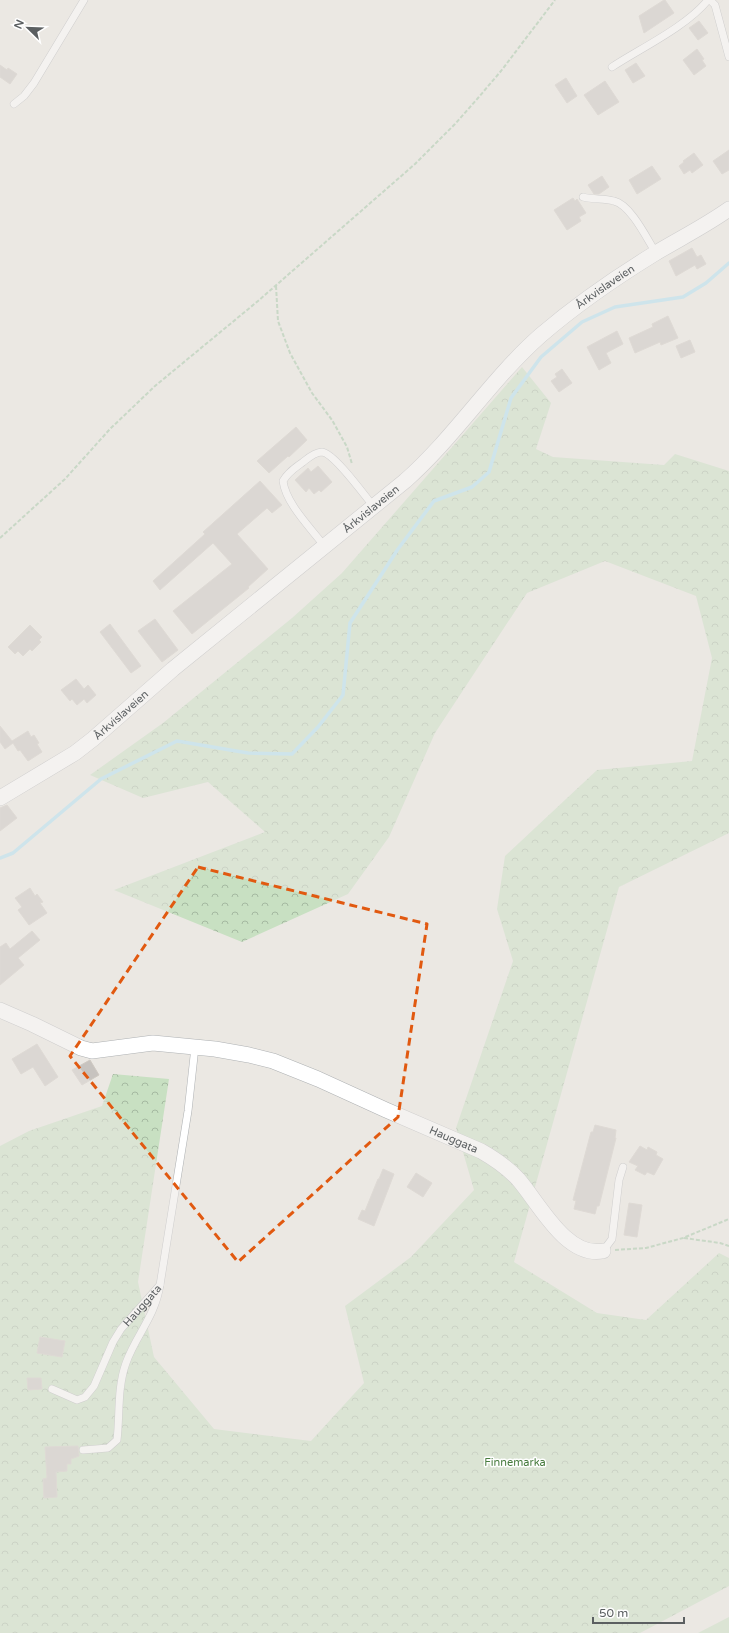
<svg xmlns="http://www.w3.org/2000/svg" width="729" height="1633" font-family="'Varela Round',sans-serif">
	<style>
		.green { fill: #c8e0c2 }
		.forest { fill: url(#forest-crowns) }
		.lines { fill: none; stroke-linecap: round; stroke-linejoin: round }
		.stream { stroke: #abe1f3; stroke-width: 3.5 }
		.building { fill: #c7c3bf; stroke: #cfc9c2 }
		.lane-casing { stroke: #aeb1b3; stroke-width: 8 }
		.street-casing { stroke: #aeb1b3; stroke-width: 16 }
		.path { stroke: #9fc5a3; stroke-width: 2; stroke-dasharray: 4 2; stroke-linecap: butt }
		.lane { stroke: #fff; stroke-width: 7 }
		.street { stroke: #fff; stroke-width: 15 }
		.marked { fill: none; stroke: #e15910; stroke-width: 3; stroke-dasharray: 8 5; stroke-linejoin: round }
		.labels { text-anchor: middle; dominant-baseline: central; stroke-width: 3; stroke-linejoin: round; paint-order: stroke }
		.street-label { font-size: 11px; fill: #5b5f61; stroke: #fff }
		.park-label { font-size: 11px; fill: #487c3f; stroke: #fff }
	</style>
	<defs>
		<pattern id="forest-crowns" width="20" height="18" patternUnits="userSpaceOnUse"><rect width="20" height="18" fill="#c8e0c2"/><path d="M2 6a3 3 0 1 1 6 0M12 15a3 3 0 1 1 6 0" fill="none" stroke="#a5b9a1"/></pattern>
	</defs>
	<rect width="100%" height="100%" fill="#ebe8e3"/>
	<!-- green -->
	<polygon class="green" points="729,1617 729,1633 698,1633"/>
	<!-- forest -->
	<polygon class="forest" points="522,367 551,403 536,449 553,457 664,465 675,454 729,471 729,833 619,887 514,1262 597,1313 646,1320 719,1253 729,1258 729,1586 640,1633 0,1633 0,1146 29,1131 102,1106 113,1074 169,1079 138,1282 154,1357 214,1429 311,1441 364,1383 345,1306 411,1257 474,1190 456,1128 513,961 497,909 505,856 597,770 692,761 712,658 696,596 605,561 527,593 435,733 389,837 348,894 242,942 114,890 265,832 208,782 143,798 90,775 163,723 292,618 342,573"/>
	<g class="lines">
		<!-- stream -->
		<polyline class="stream" points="0,858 13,853 101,779 177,741 248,753 292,754 318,727 343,695 350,623 398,549 434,501 472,487 489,472 511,398 541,357 582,322 615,307 683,297 706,283 729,263"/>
	</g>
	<!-- building -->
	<g class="building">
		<polygon points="664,0 665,0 674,13 644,33 639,16"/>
		<polygon points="699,21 708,33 698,40 689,28"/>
		<polygon points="697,49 704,59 702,60 706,66 694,75 683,60"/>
		<polygon points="636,63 645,76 633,83 625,70"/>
		<polygon points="0,65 7,70 8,68 17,74 10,84 0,77"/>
		<polygon points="566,78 577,96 567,103 555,85"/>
		<polygon points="605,81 619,102 598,115 584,95"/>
		<polygon points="729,150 729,170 722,174 713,161"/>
		<polygon points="694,153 703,165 692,173 690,170 684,174 679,166 684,162 683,161"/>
		<polygon points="652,166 661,179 637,194 629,180"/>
		<polygon points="602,176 609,187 599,194 594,194 588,185"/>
		<polygon points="573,198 575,201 577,199 586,213 579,217 581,221 567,230 554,210"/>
		<polygon points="692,248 697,257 701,255 706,264 697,269 695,265 676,276 669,261"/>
		<polygon points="668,316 678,338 661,345 660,342 635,353 629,338 653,327 652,324"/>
		<polygon points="617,331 623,344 606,353 611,363 599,370 587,347"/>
		<polygon points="690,340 695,352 681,358 676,346"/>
		<polygon points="562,369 572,383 559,392 551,381 557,377 555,374"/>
		<polygon points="296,427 307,440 289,457 288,456 269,473 257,461"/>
		<polygon points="318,466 332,482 321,492 319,490 314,494 309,488 306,492 295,480 308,468 311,472"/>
		<polygon points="260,481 282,505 272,513 267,508 237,534 268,569 248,587 249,588 192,634 173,611 232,564 213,543 160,590 153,581 205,534 203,532"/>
		<polygon points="155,619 178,650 162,662 138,631"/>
		<polygon points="110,624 141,666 131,673 100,632"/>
		<polygon points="30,625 42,637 39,640 41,642 32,651 30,649 23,656 18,651 15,654 8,647"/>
		<polygon points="76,679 84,689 88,685 96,695 87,703 84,699 77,705 72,699 70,701 61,690"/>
		<polygon points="0,726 12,741 28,731 31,737 34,735 39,743 37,744 42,752 28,761 20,750 18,751 13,743 5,749 0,742"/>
		<polygon points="7,805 17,818 0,831 0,808"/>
		<polygon points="30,888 35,896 37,894 43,902 40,903 47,913 29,925 18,910 22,907 15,898"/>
		<polygon points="32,931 40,940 18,958 24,965 0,985 0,947 6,943 10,949"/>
		<polygon points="37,1044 58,1077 45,1086 33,1067 21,1074 12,1059"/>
		<polygon points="90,1060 99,1075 82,1085 72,1070"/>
		<polygon points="595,1125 616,1130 615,1138 616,1138 599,1206 597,1206 595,1214 574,1209 576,1201 573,1200 591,1132 593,1132"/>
		<polygon points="640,1146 647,1150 648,1147 657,1152 656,1155 663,1159 654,1175 647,1172 645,1175 635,1170 638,1166 629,1162"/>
		<polygon points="383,1169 394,1174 374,1226 358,1219 362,1210 365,1211 378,1179 379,1179"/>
		<polygon points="416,1173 432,1183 423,1197 407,1187"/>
		<polygon points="629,1203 642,1205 637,1237 624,1235"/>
		<polygon points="40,1337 65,1341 62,1357 37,1353"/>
		<polygon points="27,1378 41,1378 42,1389 28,1390"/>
		<polygon points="78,1446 79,1456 71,1459 71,1464 67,1464 67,1471 56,1472 57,1497 44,1498 43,1479 47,1478 45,1447"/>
	</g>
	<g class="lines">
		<!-- lane casing -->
		<g class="lane-casing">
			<g id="lane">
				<polyline points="710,0 715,5 729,57"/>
				<path d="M 612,67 C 641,48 686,27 708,0"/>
				<polyline points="14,104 24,96 34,83 84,0"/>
				<path d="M 583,197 C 594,200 603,198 614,201 C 631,205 647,239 656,253"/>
				<path d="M 325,547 C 311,528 286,504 283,481 C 288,472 295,468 303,462 C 308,458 315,452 322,452 C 334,453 365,496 374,507"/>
				<polyline points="603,1251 612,1239 619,1180 623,1167"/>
				<path id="s1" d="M 52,1389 L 77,1400 L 85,1397 L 94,1386 L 113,1342 L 121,1329 L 160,1285 L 188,1111 L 195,1047"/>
				<path d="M 83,1450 L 108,1448 L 117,1440 C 120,1415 117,1388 126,1363 C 136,1335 155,1317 160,1285"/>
			</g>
		</g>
		<!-- street casing -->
		<g class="street-casing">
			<g id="street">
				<path id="s2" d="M 0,798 L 75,753 L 93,739 L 173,669 L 405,481 C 455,437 491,379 541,335 C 576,305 615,278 654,254 C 679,239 705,226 729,209"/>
				<path id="s3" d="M 0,1010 L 32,1024 L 81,1048 L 92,1051 L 153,1043 L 215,1049 L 249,1055 L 273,1061 L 318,1079 L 386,1110 L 481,1151 C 495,1159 507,1167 518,1179 C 539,1203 566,1258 603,1251"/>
			</g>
		</g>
		<!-- path -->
		<g class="path">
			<polyline points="276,286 278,321 290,353 312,393 332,420 347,447 352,464"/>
			<polyline points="0,538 65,479 110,429 155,386 258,301 415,164 455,124 478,98 501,71 555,0"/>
			<polyline points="684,1238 720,1243 729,1246"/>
			<polyline points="615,1250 646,1248 683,1238 729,1219"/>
		</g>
		<!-- lane -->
		<use href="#lane" class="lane"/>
		<!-- street -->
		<use href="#street" class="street"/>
	</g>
	<!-- marked area -->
	<path d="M0 0H729V1633H0ZM 198,867 L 427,924 L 398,1117 L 238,1262 L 70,1056 Z" fill="#ebe8e3" fill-opacity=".55" fill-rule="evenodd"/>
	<path class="marked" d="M 198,867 L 427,924 L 398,1117 L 238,1262 L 70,1056 Z"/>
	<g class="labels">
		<!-- street labels -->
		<g class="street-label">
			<text stroke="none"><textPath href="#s2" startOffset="795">Årkvislaveien</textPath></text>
			<text stroke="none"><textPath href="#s2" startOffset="471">Årkvislaveien</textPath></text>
			<text stroke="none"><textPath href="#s2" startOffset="147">Årkvislaveien</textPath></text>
			<text stroke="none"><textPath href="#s3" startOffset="481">Hauggata</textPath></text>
			<text stroke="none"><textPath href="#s1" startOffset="145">Hauggata</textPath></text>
		</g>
		<!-- park labels -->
		<g class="park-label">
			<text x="515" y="1462">Finnemarka</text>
		</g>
	</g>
	<!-- north arrow -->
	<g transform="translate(28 28) rotate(293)" stroke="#ffffff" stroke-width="3" paint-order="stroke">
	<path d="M0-3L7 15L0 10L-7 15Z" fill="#5b5f61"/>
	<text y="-6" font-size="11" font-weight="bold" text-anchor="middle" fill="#5b5f61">N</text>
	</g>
	<!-- scale -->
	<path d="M593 1617v6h91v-6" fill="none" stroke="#5b5f61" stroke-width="2"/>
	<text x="599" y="1617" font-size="12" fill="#5b5f61" stroke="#ffffff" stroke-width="3" paint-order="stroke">50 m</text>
</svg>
